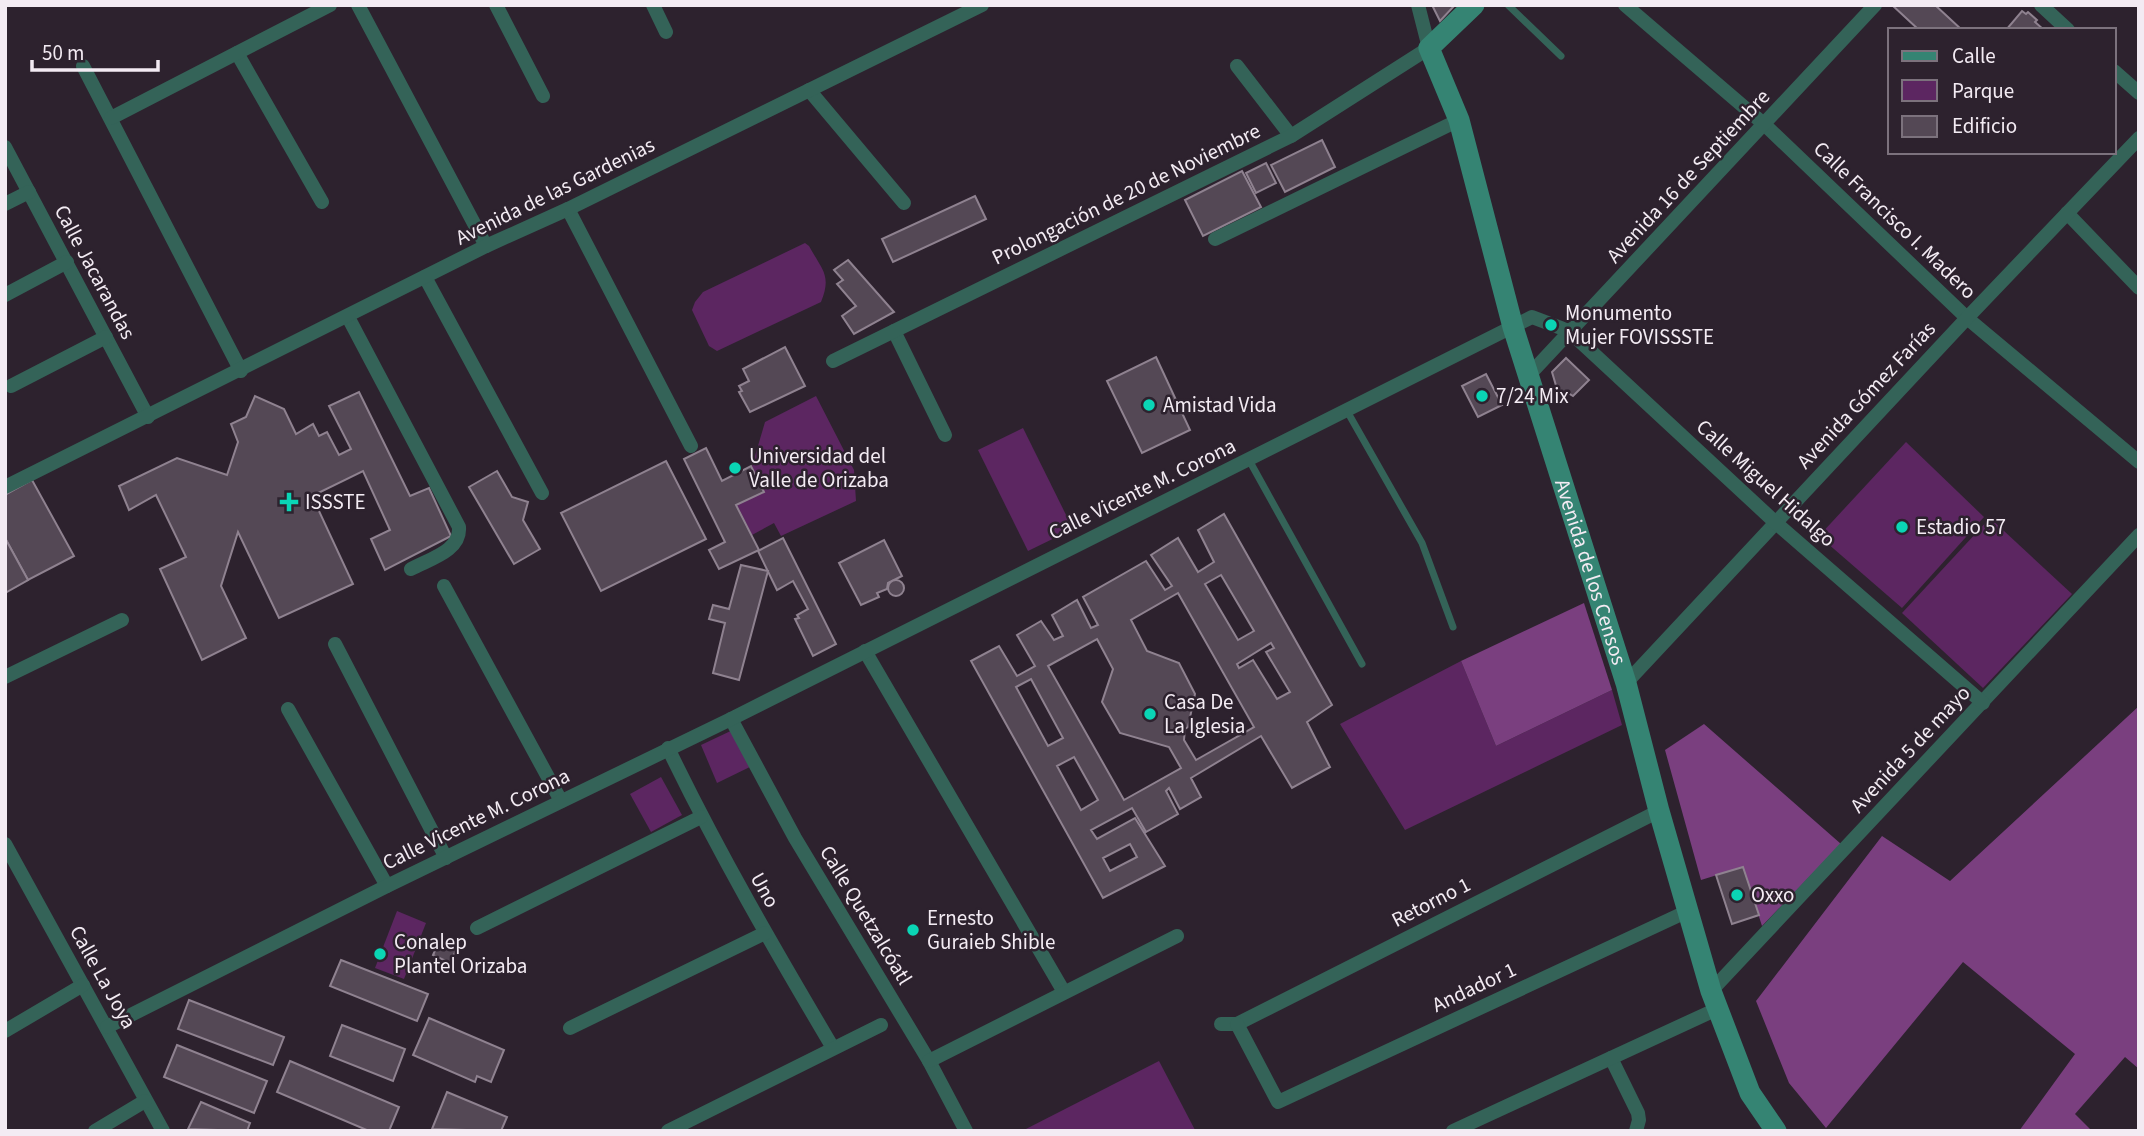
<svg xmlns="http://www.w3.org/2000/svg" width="2144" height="1136" font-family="'Source Sans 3',sans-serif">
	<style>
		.green { fill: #5c2661 }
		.forest { fill: #7a3f7f }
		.building { fill: #544855; stroke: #8f8290; stroke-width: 2; fill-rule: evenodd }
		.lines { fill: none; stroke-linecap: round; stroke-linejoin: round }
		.lane { stroke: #346358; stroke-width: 7 }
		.street { stroke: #346358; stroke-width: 14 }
		.secondary { stroke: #358473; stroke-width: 21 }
		.poi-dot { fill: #0ad5b5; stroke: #2d222e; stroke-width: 2.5 }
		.labels { text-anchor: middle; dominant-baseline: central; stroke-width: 5; stroke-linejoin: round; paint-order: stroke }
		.street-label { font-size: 21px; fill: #f3ebf3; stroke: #2d222e }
		.poi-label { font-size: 21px; fill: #f3ebf3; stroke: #2d222e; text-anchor: start }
	</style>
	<rect width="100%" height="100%" fill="#2d222e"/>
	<!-- green -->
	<g class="green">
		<path d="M 805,243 L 809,246 C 822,270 832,275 821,302 L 717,351 L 709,346 L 692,310 L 695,302 L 703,292 Z"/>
		<polygon points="816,396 854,470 856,501 781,536 774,523 752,535 737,505 764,492 752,466 765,422"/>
		<polygon points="1023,428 1073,529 1028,551 978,450"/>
		<polygon points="1906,442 1984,517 1902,608 1819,536"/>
		<polygon points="1990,518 2072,594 1983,688 1902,613"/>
		<polygon points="1461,661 1496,746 1612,690 1622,725 1405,830 1340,724"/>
		<polygon points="737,728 756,764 717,783 701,745"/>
		<polygon points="661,777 682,815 651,832 630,794"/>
		<polygon points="397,911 426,923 404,979 375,968"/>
		<polygon points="1159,1061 1195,1130 1022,1131"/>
	</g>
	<!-- forest -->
	<g class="forest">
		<polygon points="1584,603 1612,690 1496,746 1461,661"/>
		<polygon points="2139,706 2139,1069 2125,1057 2075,1114 2092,1131 2019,1131 2075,1054 1963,962 1826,1128 1789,1083 1756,1001 1882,836 1950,881"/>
		<polygon points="1704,724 1841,844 1762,926 1743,867 1701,880 1665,750"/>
	</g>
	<!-- building -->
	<g class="building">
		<polygon points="1432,5 1455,5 1440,21"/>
		<polygon points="1892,5 1935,5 1962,30 1919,30"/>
		<polygon points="2022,11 2026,14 2028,12 2037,20 2035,22 2044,30 2006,30"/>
		<polygon points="1322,140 1335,167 1285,192 1271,165"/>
		<polygon points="1266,163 1276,183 1256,193 1246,173"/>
		<polygon points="1242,171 1261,207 1203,236 1185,200"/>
		<polygon points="975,196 986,219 893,262 882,239"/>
		<polygon points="848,260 894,312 854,334 842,316 856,306 837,284 843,280 834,270"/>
		<polygon points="785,347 805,386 750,412 739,392 742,391 739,386 749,381 743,369"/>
		<polygon points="1156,357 1190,430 1142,453 1107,381"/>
		<polygon points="1566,358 1589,380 1573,396 1568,393 1560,399 1552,372"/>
		<polygon points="1486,374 1502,405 1478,417 1462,386"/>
		<polygon points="359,392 410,496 429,488 451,536 385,570 371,539 390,530 363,471 312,496 353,584 279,618 238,532 221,586 246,638 202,660 160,569 186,557 156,495 129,510 119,486 177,458 227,475 238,442 231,424 246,417 255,396 284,409 296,434 313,424 319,436 327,432 339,455 351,449 329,406"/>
		<polygon points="706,448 722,481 751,466 764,492 736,505 759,550 719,569 709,550 725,542 684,459"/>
		<polygon points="666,461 706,539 601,591 561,513"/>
		<polygon points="497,471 512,497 528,502 523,520 540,549 514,564 469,487"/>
		<polygon points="32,480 74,556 28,580 5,538 5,495"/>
		<path d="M 1224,514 L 1332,705 L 1307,722 L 1330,767 L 1292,788 L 1261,736 L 1191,778 L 1201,797 L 1180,809 L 1169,788 L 1166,791 L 1178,814 L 1146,832 L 1132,808 L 1091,830 L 1097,839 L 1135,818 L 1165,866 L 1103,898 L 971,661 L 999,646 L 1017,676 L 1035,666 L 1017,635 L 1041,621 L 1054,640 L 1063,636 L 1052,615 L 1077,600 L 1091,628 L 1098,625 L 1083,597 L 1146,561 L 1165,590 L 1172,586 L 1151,555 L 1178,538 L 1198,572 L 1214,562 L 1198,530 ZM 1221,575 L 1254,631 L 1238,640 L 1205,584 ZM 1178,593 L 1254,727 L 1196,760 L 1184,740 L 1185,729 L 1188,727 L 1195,694 L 1179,663 L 1147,651 L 1131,620 ZM 1097,639 L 1113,669 L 1102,702 L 1120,733 L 1169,747 L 1181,768 L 1124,800 L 1048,666 ZM 1271,643 L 1274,648 L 1266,652 L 1290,692 L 1277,699 L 1253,660 L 1239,668 L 1237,664 ZM 1031,679 L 1063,738 L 1048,746 L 1016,687 ZM 1074,757 L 1098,800 L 1081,810 L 1057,766 ZM 1130,844 L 1137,857 L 1110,871 L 1103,858 Z"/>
		<polygon points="5,538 28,580 5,593"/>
		<polygon points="783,538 836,644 813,656 795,619 799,618 797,615 808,609 793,581 777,590 758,551"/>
		<polygon points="884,540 902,576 888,583 887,589 877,593 879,597 861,605 839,563"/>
		<polygon points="741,565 768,571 739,680 713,673 725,623 709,619 713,605 729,609"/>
		<circle cx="896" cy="588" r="8"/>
		<polygon points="1743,867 1759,915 1732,924 1716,875"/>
		<polygon points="440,939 458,946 450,963 433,955"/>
		<polygon points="341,960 428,994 417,1021 330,986"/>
		<polygon points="189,1000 284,1037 273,1065 178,1029"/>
		<polygon points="429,1018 504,1050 491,1082 477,1076 475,1082 413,1055"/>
		<polygon points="342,1025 405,1049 393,1081 330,1056"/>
		<polygon points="177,1045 267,1081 254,1113 164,1077"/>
		<polygon points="290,1061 399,1107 389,1131 369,1131 277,1092"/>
		<polygon points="447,1092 507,1117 501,1131 432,1129"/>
		<polygon points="201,1102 250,1123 247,1131 188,1129"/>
	</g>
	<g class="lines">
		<!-- lane -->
		<g class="lane">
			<polyline points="1508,5 1561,56"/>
			<polyline points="1347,411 1422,543 1453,627"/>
			<polyline points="1249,460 1362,664"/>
		</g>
		<!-- street -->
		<g class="street">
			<polyline points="358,5 486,246"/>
			<polyline points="496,5 543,96"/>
			<polyline points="653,5 666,32"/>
			<polyline points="1625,5 1765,125 1967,318 2139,462"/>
			<polyline points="2041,5 2068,30"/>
			<polyline points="237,53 322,202"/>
			<polyline points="83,66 241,371"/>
			<polyline points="1237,66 1291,136"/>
			<polyline points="2114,71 2139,93"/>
			<polyline points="809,90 904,203"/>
			<polyline points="111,118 330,5"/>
			<polyline points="5,147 148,417"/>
			<polyline points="5,204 29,192"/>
			<polyline points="568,209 691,446"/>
			<polyline points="2067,213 2139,288"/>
			<polyline points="1215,239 1459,120"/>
			<polyline points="425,277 542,493"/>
			<polyline points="5,295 67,262"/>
			<path d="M 348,317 L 459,527 C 461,551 429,559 411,569"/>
			<polyline points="894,331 945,435"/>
			<polyline points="833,361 1291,136 1429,48 1418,5"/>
			<polyline points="1530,374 1875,5"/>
			<polyline points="11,386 106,337"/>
			<polyline points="5,487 486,246 568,209 982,5"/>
			<polyline points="444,586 561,801"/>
			<polyline points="335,644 446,858"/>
			<polyline points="865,651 1064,992"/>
			<polyline points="5,677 122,620"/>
			<polyline points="1626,683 1967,318 2139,138"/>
			<polyline points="288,709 387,886"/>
			<polyline points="731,719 795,838 929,1061 966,1131"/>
			<path d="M 668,748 C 718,852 775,950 833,1048"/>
			<polyline points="5,844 163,1131"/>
			<polyline points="477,928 701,817"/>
			<polyline points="1711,991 2139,535"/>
			<polyline points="1221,1024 1237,1024 1659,811"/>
			<polyline points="1237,1024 1278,1102 1688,911"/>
			<polyline points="107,1027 387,886 731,719 1532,317 1569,331 1776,523 1983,703"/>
			<polyline points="570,1028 765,933"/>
			<polyline points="5,1031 83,985"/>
			<polyline points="1611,1058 1638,1113 1639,1120 1636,1131"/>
			<polyline points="929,1061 1177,936"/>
			<polyline points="95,1131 145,1101"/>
			<polyline points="668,1131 881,1025"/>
			<polyline points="1453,1131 1717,1009"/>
		</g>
		<!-- secondary -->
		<path class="secondary" id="s1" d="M 1474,5 L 1429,48 L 1459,120 L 1513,327 L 1626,683 L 1659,811 L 1711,991 L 1750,1093 L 1776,1131"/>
	</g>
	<!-- markers -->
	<g class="poi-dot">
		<circle cx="1551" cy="325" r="7"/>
		<circle cx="1482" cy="396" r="7"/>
		<circle cx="1149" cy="405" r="7"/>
		<circle cx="735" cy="468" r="7"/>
		<path d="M285.5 491.5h7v7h7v7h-7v7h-7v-7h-7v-7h7z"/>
		<circle cx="1902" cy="527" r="7"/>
		<circle cx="1150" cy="714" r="7"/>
		<circle cx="1737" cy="895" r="7"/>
		<circle cx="913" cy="930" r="7"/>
		<circle cx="380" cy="954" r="7"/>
	</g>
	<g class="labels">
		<!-- street labels -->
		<g class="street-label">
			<text transform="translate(1688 176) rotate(-47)">Avenida 16 de Septiembre</text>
			<text transform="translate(555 191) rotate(-26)">Avenida de las Gardenias</text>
			<text transform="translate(1126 194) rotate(-26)">Prolongación de 20 de Noviembre</text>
			<text transform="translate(1895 220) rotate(44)">Calle Francisco I. Madero</text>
			<text transform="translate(95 272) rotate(62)">Calle Jacarandas</text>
			<text transform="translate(1866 395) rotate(-47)">Avenida Gómez Farías</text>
			<text transform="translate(1766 483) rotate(42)">Calle Miguel Hidalgo</text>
			<text transform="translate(1142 489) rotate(-26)">Calle Vicente M. Corona</text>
			<text stroke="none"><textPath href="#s1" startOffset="611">Avenida de los Censos</textPath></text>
			<text transform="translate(1910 749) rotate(-47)">Avenida 5 de mayo</text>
			<text transform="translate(476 819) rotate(-26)">Calle Vicente M. Corona</text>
			<text transform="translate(765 890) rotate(61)">Uno</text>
			<text transform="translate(1431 902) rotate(-27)">Retorno 1</text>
			<text transform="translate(866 915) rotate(59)">Calle Quetzalcóatl</text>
			<text transform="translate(103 977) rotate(61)">Calle La Joya</text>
			<text transform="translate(1474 987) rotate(-25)">Andador 1</text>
		</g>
		<!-- poi labels -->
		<g class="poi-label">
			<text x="1565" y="313">Monumento<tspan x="1565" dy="24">Mujer FOVISSSTE</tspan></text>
			<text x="1496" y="396">7/24 Mix</text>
			<text x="1163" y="405">Amistad Vida</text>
			<text x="749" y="456">Universidad del<tspan x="749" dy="24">Valle de Orizaba</tspan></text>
			<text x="305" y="502">ISSSTE</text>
			<text x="1916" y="527">Estadio 57</text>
			<text x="1164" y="702">Casa De<tspan x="1164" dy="24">La Iglesia</tspan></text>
			<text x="1751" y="895">Oxxo</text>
			<text x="927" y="918">Ernesto<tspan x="927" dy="24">Guraieb Shible</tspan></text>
			<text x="394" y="942">Conalep<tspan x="394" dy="24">Plantel Orizaba</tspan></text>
		</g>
	</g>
	<!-- border -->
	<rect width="2144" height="1136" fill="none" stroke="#f3ebf3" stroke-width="14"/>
	<!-- legend -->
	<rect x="1888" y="28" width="228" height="126" fill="#2d222e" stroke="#7c727d" stroke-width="2"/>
	<rect x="1902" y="51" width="35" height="10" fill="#358473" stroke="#7c727d" stroke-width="2"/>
	<text x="1952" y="63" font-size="21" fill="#f3ebf3">Calle</text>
	<rect x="1902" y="80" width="35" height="21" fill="#5c2661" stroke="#7c727d" stroke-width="2"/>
	<text x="1952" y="98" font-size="21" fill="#f3ebf3">Parque</text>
	<rect x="1902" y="116" width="35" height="21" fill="#544855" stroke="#7c727d" stroke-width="2"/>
	<text x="1952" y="133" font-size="21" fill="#f3ebf3">Edificio</text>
	<!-- scale -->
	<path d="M32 60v10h126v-10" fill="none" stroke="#f3ebf3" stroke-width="3.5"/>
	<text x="42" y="60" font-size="21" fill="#f3ebf3" stroke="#2d222e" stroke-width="5" paint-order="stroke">50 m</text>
</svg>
